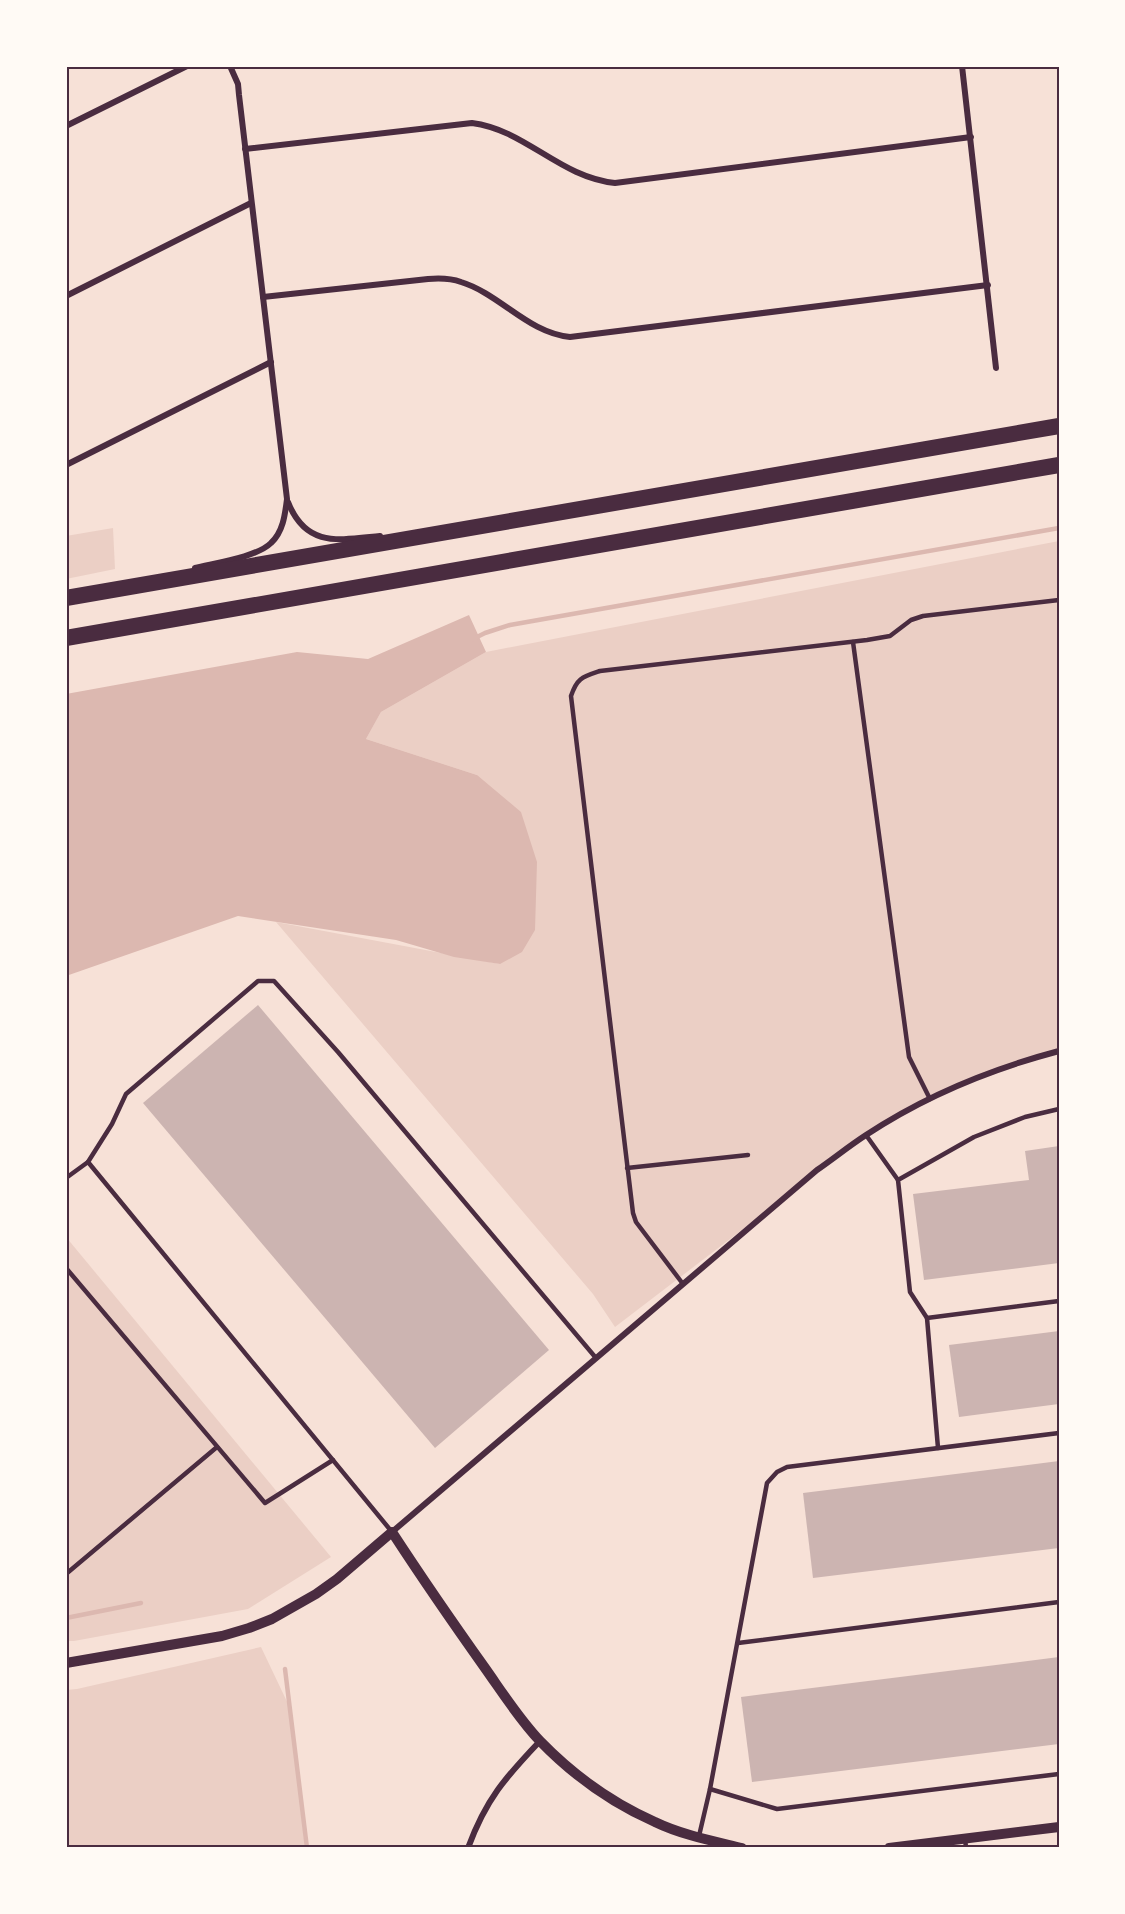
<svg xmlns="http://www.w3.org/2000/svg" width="1125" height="1914" font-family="'Golos Text',sans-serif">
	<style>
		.green { fill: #ebcfc5 }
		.water { fill: #dcb8b0 }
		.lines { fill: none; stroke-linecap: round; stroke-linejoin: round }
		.stream { stroke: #dcb8b0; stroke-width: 4.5 }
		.building { fill: #ccb4b1 }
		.service { stroke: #4a2c40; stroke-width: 4.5 }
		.minor { stroke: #4a2c40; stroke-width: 6 }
		.tertiary { stroke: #4a2c40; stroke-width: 10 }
		.trunk { stroke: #4a2c40; stroke-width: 16 }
		.neatline { fill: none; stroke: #4a2c40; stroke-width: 2 }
	</style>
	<rect width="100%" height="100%" fill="#f7e1d7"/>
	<!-- green -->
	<g class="green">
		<polygon points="113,528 115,569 66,579 66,536"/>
		<polygon points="1059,541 1059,1052 950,1089 866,1135 615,1327 593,1294 276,922 500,964 477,775 366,739 381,712 486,652"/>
		<polygon points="66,1237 331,1557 248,1609 74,1641 66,1641"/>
		<polygon points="261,1647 290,1708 305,1848 66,1848 66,1690 77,1689"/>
	</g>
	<!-- water -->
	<polygon class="water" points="469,615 486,652 381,712 366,739 477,775 521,812 537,862 535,930 522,952 500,964 454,957 396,940 238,916 66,976 66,694 297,652 368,659"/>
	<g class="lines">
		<!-- stream -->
		<g class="stream">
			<polyline points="473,639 485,633 510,625 1059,528"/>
			<polyline points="66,1618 141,1603"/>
			<polyline points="285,1669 307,1848"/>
		</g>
	</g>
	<!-- building -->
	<g class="building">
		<polygon points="258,1005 549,1350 435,1448 143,1103"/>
		<polygon points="1059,1146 1059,1263 924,1280 913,1194 1029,1180 1025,1151"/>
		<polygon points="1059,1331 1059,1404 959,1417 949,1345"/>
		<polygon points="1059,1461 1059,1548 813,1578 803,1493"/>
		<polygon points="1059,1657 1059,1744 752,1782 741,1697"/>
	</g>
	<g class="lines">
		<!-- service -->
		<g class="service">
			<polyline points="853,642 909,1057 930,1099"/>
			<polyline points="866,1135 898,1180"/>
			<polyline points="627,1168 748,1155"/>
			<polyline points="66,1178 88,1162"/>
			<polyline points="66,1268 265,1503 333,1460"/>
			<path d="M 683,1284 L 636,1222 L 633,1213 L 571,696 C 577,678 582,677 600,671 L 867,640 L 890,636 L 911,620 L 923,616 L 1059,600"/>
			<polyline points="927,1318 910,1292 898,1180 974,1137 1025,1117 1059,1109"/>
			<polyline points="938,1448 927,1318 1059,1301"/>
			<polyline points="392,1532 88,1162 112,1124 126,1094 258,981 274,981 338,1052 596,1358"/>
			<polyline points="66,1574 217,1447"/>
			<polyline points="738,1643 1059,1602"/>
			<polyline points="710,1789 777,1809 1059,1774"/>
			<polyline points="699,1836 710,1789 767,1483 777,1472 787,1467 1059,1433"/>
			<polyline points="965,1838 966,1848"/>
		</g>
		<!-- minor -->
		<g class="minor">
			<polyline points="962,66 996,368"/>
			<polyline points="66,126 187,66"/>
			<path d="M 245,149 L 472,123 C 526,130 559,177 615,183 L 971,137"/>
			<polyline points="66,296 251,203"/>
			<path d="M 263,297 L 428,279 C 439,278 450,278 461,282 C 500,294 528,333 570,337 L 988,285"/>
			<polyline points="66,465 271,362"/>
			<path d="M 288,502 C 306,548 339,540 380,536"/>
			<path d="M 195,568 C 215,563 257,557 271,543 C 283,532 285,515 287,499 L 239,95 L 238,84 L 230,66"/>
			<path d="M 392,1532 L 817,1170 C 833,1159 849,1146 866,1135 C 925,1096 991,1069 1059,1051"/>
			<path d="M 468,1848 C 486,1799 505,1778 540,1741"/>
		</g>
		<!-- tertiary -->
		<g class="tertiary">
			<path d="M 66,1663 L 222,1636 L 249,1628 L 272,1619 L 316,1594 L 337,1579 L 392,1532 C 422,1578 453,1623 485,1668 C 502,1692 519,1719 540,1741 C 572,1774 612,1803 655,1822 C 682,1835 713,1841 742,1848"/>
			<polyline points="889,1848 1059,1827"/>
		</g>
		<!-- trunk -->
		<g class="trunk">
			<polyline points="66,598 1059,426"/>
			<polyline points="66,638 1059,465"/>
		</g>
	</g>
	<!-- border -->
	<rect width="1125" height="1914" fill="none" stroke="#fffaf5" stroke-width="135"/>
	<rect x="68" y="68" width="990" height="1778" class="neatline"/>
</svg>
